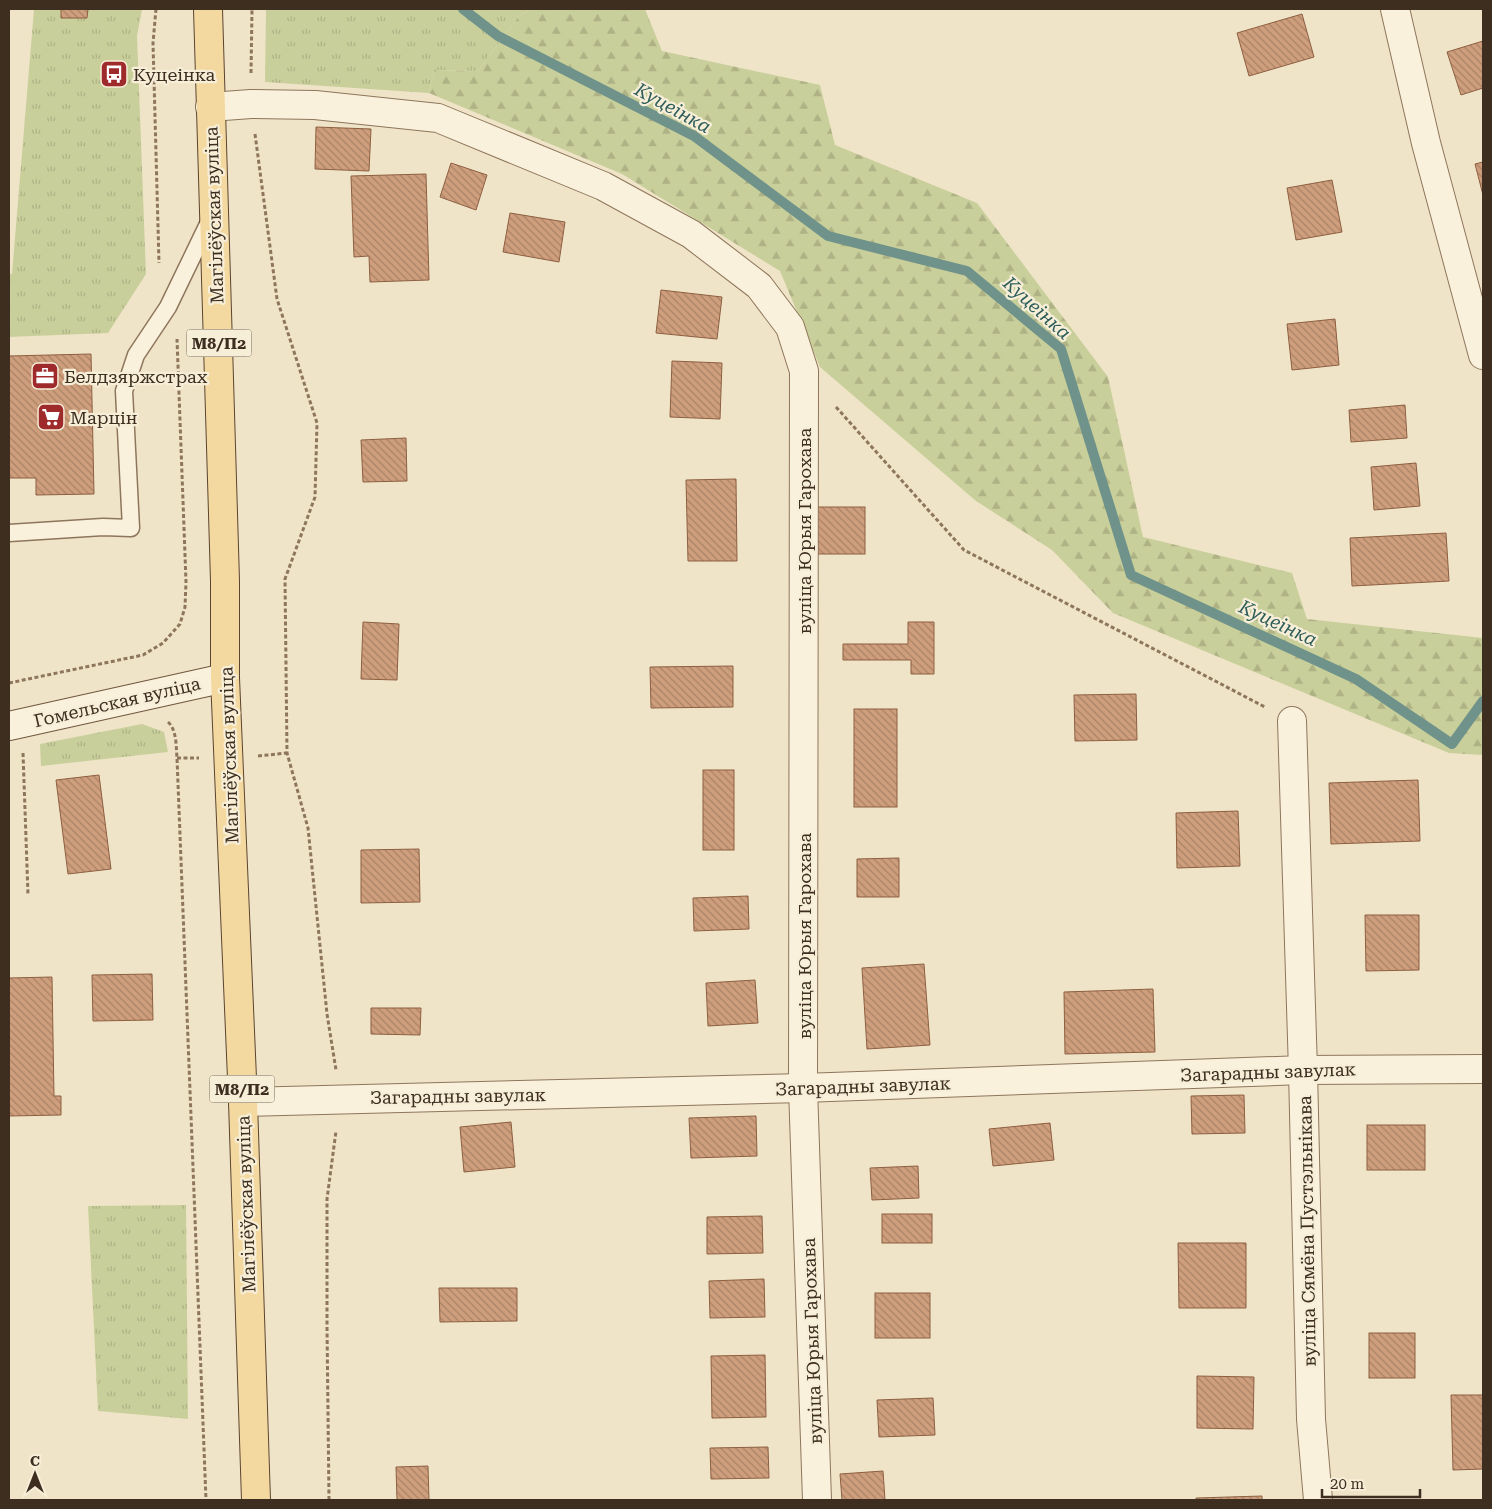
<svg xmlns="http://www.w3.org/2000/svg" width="1492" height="1509" font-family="'Roboto Serif',serif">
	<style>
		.grass { fill: url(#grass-tufts) }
		.forest { fill: url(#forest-firs) }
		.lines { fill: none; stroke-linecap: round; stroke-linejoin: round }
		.stream { stroke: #6f938a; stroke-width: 10 }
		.building { fill: url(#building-back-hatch); stroke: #8d5f41 }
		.service-casing { stroke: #8d765c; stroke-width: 19 }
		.minor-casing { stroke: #8d765c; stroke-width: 30 }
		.secondary-casing { stroke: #6f573f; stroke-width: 30 }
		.primary-casing { stroke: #5b4430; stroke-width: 30 }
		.path { stroke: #8d765c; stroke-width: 3; stroke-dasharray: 4 2.5; stroke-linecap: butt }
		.service { stroke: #faf1dc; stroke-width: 16 }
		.minor { stroke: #faf1dc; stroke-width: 28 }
		.secondary { stroke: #faf1dc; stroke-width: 28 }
		.primary { stroke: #f3d9a0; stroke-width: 28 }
		.labels { text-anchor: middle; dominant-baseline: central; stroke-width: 4.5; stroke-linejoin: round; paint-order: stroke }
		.shield { fill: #f7eed8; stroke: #756857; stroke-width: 1 }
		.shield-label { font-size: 16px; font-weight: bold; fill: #3d2e20 }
		.poi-label { font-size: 18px; fill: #3d2e20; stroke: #f7eed8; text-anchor: start }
		.street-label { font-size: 18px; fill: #3d2e20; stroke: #f7eed8 }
		.water-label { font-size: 19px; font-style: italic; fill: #2f5d5a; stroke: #f7eed8 }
	</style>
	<defs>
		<pattern id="grass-tufts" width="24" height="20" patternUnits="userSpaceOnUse" patternTransform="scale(1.25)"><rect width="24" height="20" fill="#c9cf9b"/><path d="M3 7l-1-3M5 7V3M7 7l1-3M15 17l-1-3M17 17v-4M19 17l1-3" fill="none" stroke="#aeb285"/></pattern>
		<pattern id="forest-firs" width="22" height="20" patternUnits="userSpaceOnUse" patternTransform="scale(1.25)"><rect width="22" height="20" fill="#c9cf9b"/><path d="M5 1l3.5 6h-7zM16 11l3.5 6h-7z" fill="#aeb285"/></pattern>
		<pattern id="building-back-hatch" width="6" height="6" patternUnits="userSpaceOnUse" patternTransform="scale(1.25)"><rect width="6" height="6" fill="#cf9f7d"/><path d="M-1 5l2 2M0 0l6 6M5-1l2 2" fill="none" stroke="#a98266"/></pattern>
	</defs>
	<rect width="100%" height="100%" fill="#f0e4c8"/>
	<!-- grass -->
	<g class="grass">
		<polygon points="34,9 142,9 137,36 146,274 108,333 9,337 9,274 12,274"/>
		<polygon points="266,9 530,9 519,16 478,71 434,70 429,93 265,82"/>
		<polygon points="142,724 164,732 168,752 41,766 40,744"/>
		<polygon points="186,1205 188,1419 98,1411 88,1206"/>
	</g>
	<!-- forest -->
	<polygon class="forest" points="530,9 645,9 662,51 820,85 835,145 977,203 1108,377 1143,537 1292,573 1307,619 1483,638 1483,755 1449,753 1113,613 1052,550 976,501 820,367 780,271 622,174 429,93 434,70 478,71 519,16"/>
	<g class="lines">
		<!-- stream -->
		<polyline class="stream" points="463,9 498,36 694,136 828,236 967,271 1061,349 1131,575 1356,679 1452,744 1483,701"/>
	</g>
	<!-- building -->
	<g class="building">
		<polygon points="61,9 88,9 87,18 61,18"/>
		<polygon points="1302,14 1314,57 1249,76 1237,33"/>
		<polygon points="1483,41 1483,88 1461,95 1447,52"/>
		<polygon points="316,127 371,129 369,171 315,169"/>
		<polygon points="1483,162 1483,195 1475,164"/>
		<polygon points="451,163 487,175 476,210 440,197"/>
		<polygon points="426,174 429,280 370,282 369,256 354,257 351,176"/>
		<polygon points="1332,180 1342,232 1296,240 1287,188"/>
		<polygon points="510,213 565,222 559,262 503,252"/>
		<polygon points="661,290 722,297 717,339 656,333"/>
		<polygon points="1335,319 1339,365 1292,370 1287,324"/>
		<polygon points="91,354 94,494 36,495 36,478 9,478 9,356"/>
		<polygon points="672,361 722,363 720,419 670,417"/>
		<polygon points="1405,405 1407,438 1351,442 1349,410"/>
		<polygon points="406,438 407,481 363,482 361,440"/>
		<polygon points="1416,463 1420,506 1374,510 1371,467"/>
		<polygon points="736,479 737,561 688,561 686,480"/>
		<rect x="815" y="507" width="50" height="47"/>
		<polygon points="1446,533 1449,581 1352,586 1350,538"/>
		<polygon points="363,622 399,624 397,680 361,679"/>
		<polygon points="908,622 934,622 934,674 911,674 911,660 843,660 843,644 908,644"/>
		<polygon points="733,666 733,707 651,708 650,667"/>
		<polygon points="1136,694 1137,740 1075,741 1074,695"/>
		<rect x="854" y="709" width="43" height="98"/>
		<rect x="703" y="770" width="31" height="80"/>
		<polygon points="99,775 111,869 68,874 56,780"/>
		<polygon points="1418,780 1420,841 1331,844 1329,783"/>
		<polygon points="1238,811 1240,866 1177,868 1176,813"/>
		<polygon points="419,849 420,902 361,903 361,850"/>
		<polygon points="899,858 899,897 857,897 857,859"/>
		<polygon points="748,896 749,929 694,931 693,898"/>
		<polygon points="1365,915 1419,915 1419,970 1366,971"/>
		<polygon points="924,964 930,1045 867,1049 862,968"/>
		<polygon points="152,974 153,1020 93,1021 92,975"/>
		<polygon points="52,977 54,1096 61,1096 61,1115 9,1116 9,978"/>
		<polygon points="755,980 758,1023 708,1026 706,983"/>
		<polygon points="1153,989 1155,1052 1065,1054 1064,992"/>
		<polygon points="371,1008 421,1008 420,1035 371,1034"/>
		<polygon points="1244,1095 1245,1133 1192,1134 1191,1096"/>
		<polygon points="756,1116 757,1156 691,1158 689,1118"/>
		<polygon points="511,1122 515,1167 464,1172 460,1127"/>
		<polygon points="1050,1123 1054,1160 993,1166 989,1129"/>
		<rect x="1367" y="1125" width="58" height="45"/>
		<polygon points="918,1166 919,1198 872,1200 870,1168"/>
		<rect x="882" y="1214" width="50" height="29"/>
		<polygon points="762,1216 763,1253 707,1254 707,1217"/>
		<polygon points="1178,1243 1246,1243 1246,1308 1179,1308"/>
		<polygon points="764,1279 765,1317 710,1318 709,1281"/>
		<polygon points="439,1288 517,1288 517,1321 440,1322"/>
		<rect x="875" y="1293" width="55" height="45"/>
		<rect x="1369" y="1333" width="46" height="45"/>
		<polygon points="765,1355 766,1417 712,1418 711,1356"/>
		<polygon points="1197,1376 1254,1377 1253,1429 1197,1428"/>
		<polygon points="1451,1395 1483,1395 1483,1469 1453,1470"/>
		<polygon points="933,1398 935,1435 879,1437 877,1400"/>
		<polygon points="768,1447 769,1478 711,1479 710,1448"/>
		<polygon points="428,1466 429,1500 397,1500 396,1467"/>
		<polygon points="883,1471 885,1500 842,1500 840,1474"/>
		<polygon points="1262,1496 1262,1500 1196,1500 1196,1498"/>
	</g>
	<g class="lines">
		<!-- service casing -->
		<g class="service-casing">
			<polyline id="service" points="9,533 103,527 131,528 124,391 136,355 168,307 211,218"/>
		</g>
		<!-- minor casing -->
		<g class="minor-casing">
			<g id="minor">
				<polyline points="1395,9 1426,143 1483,355"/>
				<polyline points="210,107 251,104 315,105 438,118 603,186 691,234 759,286 790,327 804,371 803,1088 817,1500"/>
				<polyline points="1292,721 1303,1070 1311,1419 1318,1500"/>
				<polyline points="243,1102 803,1088 1303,1070 1483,1069"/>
			</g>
		</g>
		<!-- secondary casing -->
		<g class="secondary-casing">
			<polyline id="secondary" points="9,726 225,678"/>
		</g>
		<!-- primary casing -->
		<g class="primary-casing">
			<polyline id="primary" points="208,9 225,581 225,678 243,1102 256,1500"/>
		</g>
		<!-- path -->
		<g class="path">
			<polyline points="156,9 153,43 159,263"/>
			<polyline points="251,73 252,9"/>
			<polyline points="255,134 277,299 317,423 315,497 285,579 287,753 308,828 327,1014 336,1070"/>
			<polyline points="836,407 964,550 1265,707"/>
			<polyline points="9,683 143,655 163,643 180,624 185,607 186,582 177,339"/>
			<path d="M 168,722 C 177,730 176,747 177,758 L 206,1500"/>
			<polyline points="23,753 28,895"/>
			<polyline points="258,756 287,753"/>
			<polyline points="177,758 199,758"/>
			<polyline points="329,1500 327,1326 327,1199 336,1131"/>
		</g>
		<!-- service -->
		<use href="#service" class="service"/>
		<!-- minor -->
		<use href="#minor" class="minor"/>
		<!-- secondary -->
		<use href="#secondary" class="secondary"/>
		<!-- primary -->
		<use href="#primary" class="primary"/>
	</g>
	<!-- icons -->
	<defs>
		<g id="bus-square" transform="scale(1.4375)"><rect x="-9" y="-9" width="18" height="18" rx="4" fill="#9e2a2b" stroke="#f7eed8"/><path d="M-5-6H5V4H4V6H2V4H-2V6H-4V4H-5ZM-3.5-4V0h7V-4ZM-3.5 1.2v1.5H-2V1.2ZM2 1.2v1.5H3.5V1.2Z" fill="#fff"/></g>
		<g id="office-square" transform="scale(1.4375)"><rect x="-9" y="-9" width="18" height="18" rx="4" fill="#9e2a2b" stroke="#f7eed8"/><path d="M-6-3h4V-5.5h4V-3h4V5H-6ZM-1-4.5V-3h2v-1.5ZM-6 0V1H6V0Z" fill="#fff"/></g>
		<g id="supermarket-square" transform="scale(1.4375)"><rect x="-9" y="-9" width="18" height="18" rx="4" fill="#9e2a2b" stroke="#f7eed8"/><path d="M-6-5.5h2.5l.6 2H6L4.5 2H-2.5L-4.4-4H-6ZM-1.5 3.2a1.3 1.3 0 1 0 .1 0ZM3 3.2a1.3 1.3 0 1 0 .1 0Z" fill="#fff"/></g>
	</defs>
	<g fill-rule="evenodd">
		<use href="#bus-square" x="114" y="74"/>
		<use href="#office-square" x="45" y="376"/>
		<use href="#supermarket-square" x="51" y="417"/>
	</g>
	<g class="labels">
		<!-- shield labels -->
		<g class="shield">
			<rect x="186.5" y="329.5" width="65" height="27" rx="4"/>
			<rect x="209.5" y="1075.5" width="65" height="27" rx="4"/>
		</g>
		<g class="shield-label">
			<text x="219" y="343">М8/П2</text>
			<text x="242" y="1089">М8/П2</text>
		</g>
		<!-- poi labels -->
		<g class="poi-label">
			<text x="133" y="74">Куцеінка</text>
			<text x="64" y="376">Белдзяржстрах</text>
			<text x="70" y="417">Марцін</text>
		</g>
		<!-- street labels -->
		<g class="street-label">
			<text transform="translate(214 215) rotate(-92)">Магілёўская вуліца</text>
			<text transform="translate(804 531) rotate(-90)">вуліца Юрыя Гарохава</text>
			<text transform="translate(117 702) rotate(-13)">Гомельская вуліца</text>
			<text transform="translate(229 755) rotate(-92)">Магілёўская вуліца</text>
			<text transform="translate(804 936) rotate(-90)">вуліца Юрыя Гарохава</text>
			<text transform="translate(1268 1072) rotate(-2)">Загарадны завулак</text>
			<text transform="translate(863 1086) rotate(-2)">Загарадны завулак</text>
			<text transform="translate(458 1096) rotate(-1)">Загарадны завулак</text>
			<text transform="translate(246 1204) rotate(-92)">Магілёўская вуліца</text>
			<text transform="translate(1307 1231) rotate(-91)">вуліца Сямёна Пустэльнікава</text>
			<text transform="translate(812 1341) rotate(-92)">вуліца Юрыя Гарохава</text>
		</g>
		<!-- water labels -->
		<g class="water-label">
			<text transform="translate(673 108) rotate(29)">Куцеінка</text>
			<text transform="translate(1037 308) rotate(42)">Куцеінка</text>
			<text transform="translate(1278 623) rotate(25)">Куцеінка</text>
		</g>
	</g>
	<!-- border -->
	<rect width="1492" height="1509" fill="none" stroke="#3d2e20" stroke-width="20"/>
	<!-- north arrow -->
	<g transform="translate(35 1474)" stroke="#f7eed8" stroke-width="4" paint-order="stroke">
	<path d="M0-4L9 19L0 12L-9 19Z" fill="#3d2e20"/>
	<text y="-8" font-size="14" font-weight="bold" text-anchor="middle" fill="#3d2e20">С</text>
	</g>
	<!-- scale -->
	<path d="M1322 1489v8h98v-8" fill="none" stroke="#3d2e20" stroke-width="2.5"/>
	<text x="1330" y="1489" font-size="15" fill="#3d2e20" stroke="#f7eed8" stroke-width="4" paint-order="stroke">20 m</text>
</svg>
